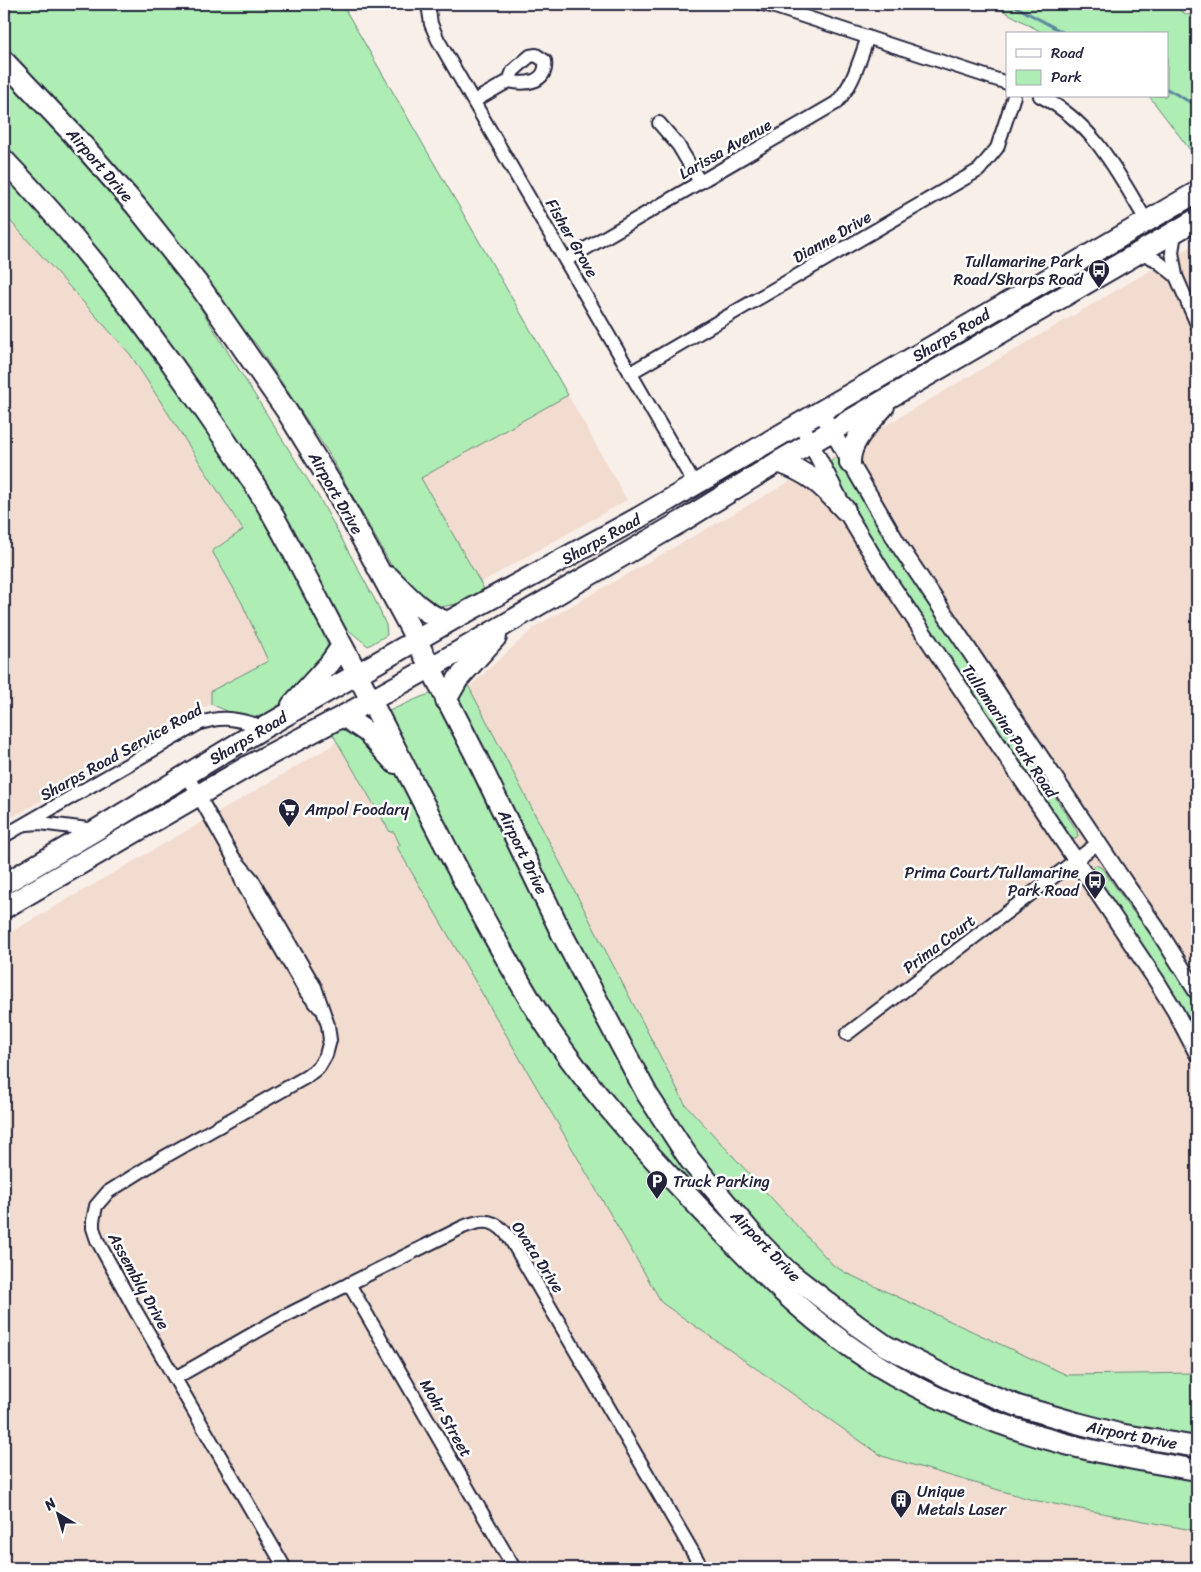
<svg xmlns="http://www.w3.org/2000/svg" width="1201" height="1572" font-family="Sriracha,sans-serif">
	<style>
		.built { fill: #f2dccf }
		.green { fill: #aeedb4; stroke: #688878 }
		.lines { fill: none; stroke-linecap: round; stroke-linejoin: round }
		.stream { stroke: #5d89a0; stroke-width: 3 }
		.minor-casing { stroke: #22223b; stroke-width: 16 }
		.tertiary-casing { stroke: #22223b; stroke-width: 19 }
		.primary-casing { stroke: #22223b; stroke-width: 24 }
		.minor { stroke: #fff; stroke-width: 12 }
		.tertiary { stroke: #fff; stroke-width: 15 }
		.primary { stroke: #fff; stroke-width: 20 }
		.labels { text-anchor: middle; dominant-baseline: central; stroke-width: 5; stroke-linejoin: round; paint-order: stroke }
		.street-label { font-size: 16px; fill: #22223b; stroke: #fff }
		.poi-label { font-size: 16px; fill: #22223b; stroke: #fff; text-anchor: start }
	</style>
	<rect width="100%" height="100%" fill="#f9efe9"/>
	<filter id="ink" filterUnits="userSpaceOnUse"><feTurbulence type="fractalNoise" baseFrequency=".02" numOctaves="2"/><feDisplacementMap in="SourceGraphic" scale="10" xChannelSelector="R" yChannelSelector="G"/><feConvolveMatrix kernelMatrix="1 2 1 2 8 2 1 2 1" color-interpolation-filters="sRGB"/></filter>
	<g filter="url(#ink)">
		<!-- built -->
		<g class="built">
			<polygon points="4,214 130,354 243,531 212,551 242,603 268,661 211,691 211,704 4,822"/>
			<polygon points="1197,243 1197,1373 1067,1375 846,1273 833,1265 685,1104 469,687 536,626 787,483"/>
			<polygon points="568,395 627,500 480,583 421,478"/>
			<polygon points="336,741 390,832 393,832 401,845 398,847 662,1303 882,1456 1033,1500 1197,1531 1197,1568 4,1568 4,936 219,812 331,746"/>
		</g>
		<!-- green -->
		<g class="green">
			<polygon points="4,4 342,4 568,395 421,478 484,589 461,603 437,608 396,574 328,452 256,344 227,312 130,186 27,70 4,47"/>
			<polygon points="991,4 1168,4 1188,15 1197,12 1197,159 1149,96 1167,96 1167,34 1045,34"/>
			<polygon points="4,77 120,200 176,269 321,501 376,602 386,625 387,635 368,646 346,628 333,612 236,446 4,155"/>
			<path d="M 4,174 L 41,213 L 124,312 L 194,406 L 266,522 L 324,626 C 326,636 329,646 326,656 C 321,671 270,718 254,717 C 239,717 224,710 211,704 L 211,691 L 268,661 L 242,603 L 212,551 L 243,530 L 130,354 L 4,214 Z"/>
			<polygon points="839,456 1036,762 1057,800 1077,831 1078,836 1076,839 1069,839 875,549 824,464"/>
			<polygon points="463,683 469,687 685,1104 833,1265 846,1273 1067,1375 1197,1373 1197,1531 1033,1500 882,1456 662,1303 397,847 400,845 394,832 390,832 333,735 335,730 341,728 348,729 421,697"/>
			<polygon points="1096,865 1102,868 1130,908 1158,942 1193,996 1197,1004 1197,1039 1091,870"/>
		</g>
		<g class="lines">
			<!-- stream -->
			<g class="stream">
				<polyline points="1011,4 1066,34"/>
				<polyline points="1167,89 1197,106"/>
			</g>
			<!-- minor casing -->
			<g class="minor-casing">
				<g id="minor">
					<polyline points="428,4 431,24 438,40 695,485"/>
					<polyline points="762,4 775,7 1007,83"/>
					<path d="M 1040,96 C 1094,123 1117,172 1146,220"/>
					<path d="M 474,101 L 509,81 L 513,71 L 523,62 L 530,56 L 536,55 L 545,61 C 548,83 525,85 509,81"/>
					<polyline points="659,123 678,145 700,182"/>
					<polyline points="1175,233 1172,252 1176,276 1197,324"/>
					<polyline points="1140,252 1156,260 1176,276"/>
					<path d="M 566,260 L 836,103 C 854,84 859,61 868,37"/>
					<polyline points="630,373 979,170 997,148 1014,96"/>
					<polyline points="187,775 233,857 243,884 306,992 319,1007"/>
					<polyline points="27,824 40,823 96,830"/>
					<path d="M 4,836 L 198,724 C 224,714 240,720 265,727"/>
					<polyline points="233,857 252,879 315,987 328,1025 330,1040 326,1055 319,1067 306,1077 159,1160 108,1192 96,1206 93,1221 93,1228 97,1240 134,1308 285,1568"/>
					<polyline points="847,1034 1098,843"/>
					<polyline points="349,1284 514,1568"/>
					<path d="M 175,1378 L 277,1320 L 463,1227 C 484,1218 497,1219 511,1240 L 702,1568"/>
				</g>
			</g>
			<!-- tertiary casing -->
			<g class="tertiary-casing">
				<g id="tertiary">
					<polyline points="821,412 898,544 1125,883 1156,927 1197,992"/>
					<polyline points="801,424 845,510 882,571 1156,980 1175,1011 1197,1053"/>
				</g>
			</g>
			<!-- primary casing -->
			<g class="primary-casing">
				<g id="primary">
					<polyline points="4,61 73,134 136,206 201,288 286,410 339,496 408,624 475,754 561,932 647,1094 690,1160 757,1240 787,1271 855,1324 886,1346 955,1381 1018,1406 1077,1423 1119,1434 1197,1447"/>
					<path d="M 4,160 C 77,236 141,318 201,405 C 224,438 247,471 267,505 C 297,556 322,609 350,660 C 410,775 466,892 532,1003 C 582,1085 649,1155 715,1224 C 773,1285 831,1342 907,1382 C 958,1409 1014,1431 1070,1445 C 1112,1456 1155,1463 1197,1470"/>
					<path d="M 778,462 C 810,473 822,485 845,510"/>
					<path d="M 850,463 C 849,441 870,423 884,406"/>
					<path d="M 389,577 C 407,595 424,615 448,622"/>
					<polyline points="446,700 458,679 496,637"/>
					<polyline points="292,705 330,663 342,646"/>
					<polyline points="343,716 367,732 395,763"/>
					<polyline points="4,884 96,830 265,727 448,622 638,518 1197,192"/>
					<polyline points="4,908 252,764 343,716 451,656 684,520 778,462 1197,219"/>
				</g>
			</g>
			<!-- minor -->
			<use href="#minor" class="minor"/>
			<!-- tertiary -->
			<use href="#tertiary" class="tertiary"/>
			<!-- primary -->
			<use href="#primary" class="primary"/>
		</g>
	</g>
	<!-- icons -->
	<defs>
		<g id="bus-pin" transform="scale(1.125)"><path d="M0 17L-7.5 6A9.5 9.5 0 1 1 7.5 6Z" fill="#22223b" stroke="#fff"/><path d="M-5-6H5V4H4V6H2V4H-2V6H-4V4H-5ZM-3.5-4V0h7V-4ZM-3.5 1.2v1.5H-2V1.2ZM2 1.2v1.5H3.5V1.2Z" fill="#fff"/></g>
		<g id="supermarket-pin" transform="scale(1.125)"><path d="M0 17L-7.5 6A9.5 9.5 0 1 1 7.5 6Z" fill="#22223b" stroke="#fff"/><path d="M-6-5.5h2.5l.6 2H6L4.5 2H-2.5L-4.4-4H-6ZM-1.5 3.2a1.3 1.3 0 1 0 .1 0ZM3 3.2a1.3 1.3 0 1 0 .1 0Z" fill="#fff"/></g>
		<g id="parking-pin" transform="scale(1.125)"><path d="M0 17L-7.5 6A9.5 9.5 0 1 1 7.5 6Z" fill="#22223b" stroke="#fff"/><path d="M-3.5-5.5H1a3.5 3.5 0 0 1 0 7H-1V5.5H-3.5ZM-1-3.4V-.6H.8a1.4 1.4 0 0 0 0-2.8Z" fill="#fff"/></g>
		<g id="building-pin" transform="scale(1.125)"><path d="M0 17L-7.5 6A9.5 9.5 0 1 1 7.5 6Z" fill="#22223b" stroke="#fff"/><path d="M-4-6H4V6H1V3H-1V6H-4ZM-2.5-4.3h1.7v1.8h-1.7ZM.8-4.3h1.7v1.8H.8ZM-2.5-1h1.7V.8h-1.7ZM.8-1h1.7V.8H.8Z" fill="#fff"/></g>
	</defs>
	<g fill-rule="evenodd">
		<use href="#bus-pin" x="1099" y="270"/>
		<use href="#supermarket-pin" x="289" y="809"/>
		<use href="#bus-pin" x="1095" y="881"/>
		<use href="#parking-pin" x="657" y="1181"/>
		<use href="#building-pin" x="901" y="1500"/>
	</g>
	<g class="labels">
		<!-- street labels -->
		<g class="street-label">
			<text transform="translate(725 149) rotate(-30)">Larissa Avenue</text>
			<text transform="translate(100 165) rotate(49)">Airport Drive</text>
			<text transform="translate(832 237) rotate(-30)">Dianne Drive</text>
			<text transform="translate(572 238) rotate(60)">Fisher Grove</text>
			<text transform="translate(951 335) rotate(-31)">Sharps Road</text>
			<text transform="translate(336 493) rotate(60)">Airport Drive</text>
			<text transform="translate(601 539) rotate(-29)">Sharps Road</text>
			<text transform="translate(1010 731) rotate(56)">Tullamarine Park Road</text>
			<text transform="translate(248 738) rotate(-31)">Sharps Road</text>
			<text transform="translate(121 752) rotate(-29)">Sharps Road Service Road</text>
			<text transform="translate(523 852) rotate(64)">Airport Drive</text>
			<text transform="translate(939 944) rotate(-37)">Prima Court</text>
			<text transform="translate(766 1246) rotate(46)">Airport Drive</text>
			<text transform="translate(538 1257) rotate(57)">Ovata Drive</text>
			<text transform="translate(139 1281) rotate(61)">Assembly Drive</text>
			<text transform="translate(446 1418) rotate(60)">Mohr Street</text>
			<text transform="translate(1132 1435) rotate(11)">Airport Drive</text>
		</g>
		<!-- poi labels -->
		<g class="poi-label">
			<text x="1083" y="261" text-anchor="end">Tullamarine Park<tspan x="1083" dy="18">Road/Sharps Road</tspan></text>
			<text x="305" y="809">Ampol Foodary</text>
			<text x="1079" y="872" text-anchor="end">Prima Court/Tullamarine<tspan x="1079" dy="18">Park Road</tspan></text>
			<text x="673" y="1181">Truck Parking</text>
			<text x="917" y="1491">Unique<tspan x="917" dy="18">Metals Laser</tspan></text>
		</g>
	</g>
	<!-- margin -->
	<rect width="1201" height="1572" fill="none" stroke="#fff" stroke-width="20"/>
	<rect x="10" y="10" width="1181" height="1552" fill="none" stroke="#22223b" stroke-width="2" filter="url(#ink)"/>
	<!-- legend -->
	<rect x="1006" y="32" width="162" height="65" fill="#ffffff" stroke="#a7a7b1"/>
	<rect x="1016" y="49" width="25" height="8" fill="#ffffff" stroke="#a7a7b1"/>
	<text x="1051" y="58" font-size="15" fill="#22223b">Road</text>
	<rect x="1016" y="70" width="25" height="15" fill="#aeedb4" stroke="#a7a7b1"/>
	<text x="1051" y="82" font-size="15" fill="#22223b">Park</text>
	<!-- north arrow -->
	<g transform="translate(58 1514) rotate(322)" stroke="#ffffff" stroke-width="4" paint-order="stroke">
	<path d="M0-4L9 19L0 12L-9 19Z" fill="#22223b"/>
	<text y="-8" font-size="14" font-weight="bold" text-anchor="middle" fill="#22223b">N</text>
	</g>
</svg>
